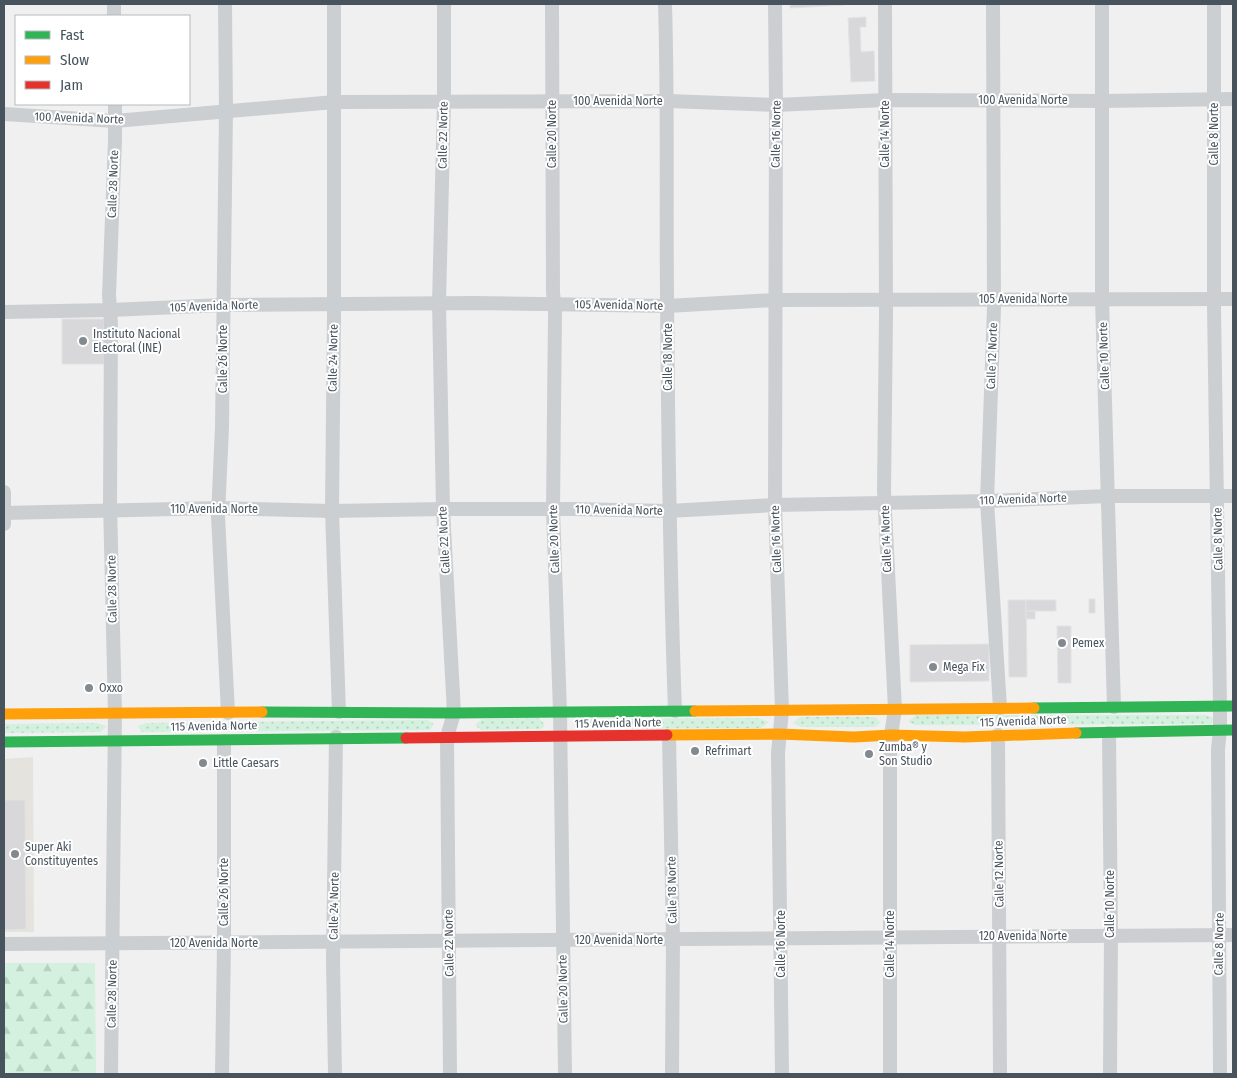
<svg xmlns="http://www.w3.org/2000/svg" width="1237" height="1078" font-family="'Fira Sans Condensed',sans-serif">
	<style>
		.commercial { fill: #e5e3de }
		.grass { fill: url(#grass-dots) }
		.forest { fill: url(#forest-firs) }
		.building { fill: #d8d8da; stroke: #e2e2e3 }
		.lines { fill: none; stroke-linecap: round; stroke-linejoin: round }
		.street { stroke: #cccfd1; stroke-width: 14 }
		.fast { stroke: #30b455; stroke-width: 11 }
		.slow { stroke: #ff9f0a; stroke-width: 11 }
		.jam { stroke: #e5322d; stroke-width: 11 }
		.poi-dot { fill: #828a90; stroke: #fff; stroke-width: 2 }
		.labels { text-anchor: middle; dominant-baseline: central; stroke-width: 4; stroke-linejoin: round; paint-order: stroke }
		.street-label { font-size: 12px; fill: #47535d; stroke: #fff }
		.poi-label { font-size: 12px; fill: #47535d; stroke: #fff; text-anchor: start }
	</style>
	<defs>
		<pattern id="grass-dots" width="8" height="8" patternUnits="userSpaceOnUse" patternTransform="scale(1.25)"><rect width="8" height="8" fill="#d4f0de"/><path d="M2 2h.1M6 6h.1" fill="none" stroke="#b7d0c1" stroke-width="1.8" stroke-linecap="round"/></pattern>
		<pattern id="forest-firs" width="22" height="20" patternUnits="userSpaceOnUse" patternTransform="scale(1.25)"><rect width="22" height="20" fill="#d4f0de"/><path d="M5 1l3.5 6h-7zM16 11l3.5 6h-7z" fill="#b7d0c1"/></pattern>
	</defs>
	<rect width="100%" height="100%" fill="#f1f0f0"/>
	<!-- commercial -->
	<polygon class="commercial" points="33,757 34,932 4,932 4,759"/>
	<!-- grass -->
	<g class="grass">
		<polygon points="916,715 1205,715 1214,718 1211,724 916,725 908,722"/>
		<polygon points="800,717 875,717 881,723 875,727 801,727 793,723"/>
		<polygon points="539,718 545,725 541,729 481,730 475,725 482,719"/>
		<polygon points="758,718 769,722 761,728 591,729 581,724 590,719"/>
		<polygon points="427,720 434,724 430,730 141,732 138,726 146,723"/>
		<polygon points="96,723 107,726 100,732 4,733 4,724"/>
	</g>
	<!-- forest -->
	<polygon class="forest" points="4,963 95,963 96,1074 4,1074"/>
	<!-- building -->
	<g class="building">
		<polygon points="790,4 845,4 845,5 790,8"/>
		<polygon points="866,17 866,27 860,27 861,52 874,51 875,81 851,82 848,18"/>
		<rect x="62" y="319" width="42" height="45"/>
		<rect x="1089" y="599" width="6" height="14"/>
		<polygon points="1008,600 1026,600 1027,677 1009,677"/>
		<rect x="1026" y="600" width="30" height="11"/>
		<rect x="1026" y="611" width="9" height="8"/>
		<polygon points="1057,626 1071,626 1071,683 1058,683"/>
		<polygon points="989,644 989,681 910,682 910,645"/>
		<polygon points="4,800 25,800 26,929 4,930"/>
	</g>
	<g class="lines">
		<!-- street -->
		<g class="street">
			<polyline points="114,4 114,16"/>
			<polyline points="225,4 226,111 222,427 218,516 228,713"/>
			<polyline points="334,4 334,314 332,511 339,712"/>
			<polyline points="444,4 444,102 439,303 443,509 454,713 447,737 450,1074"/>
			<polyline points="552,4 553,292 555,312 553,509 560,712 565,1074"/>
			<path d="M 665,4 C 668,101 666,198 667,295 C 668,434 670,572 675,711"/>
			<polyline points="775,4 776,105 775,505 782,710 778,753 782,1074"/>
			<polyline points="885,4 886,313 884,491 895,709 891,735 890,757 890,1074"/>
			<polyline points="993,4 994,308 987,501 1000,708"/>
			<polyline points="1102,4 1102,299 1114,707"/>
			<polyline points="1214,4 1214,307 1220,706 1220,730 1218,749 1220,1074"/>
			<polyline points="4,114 115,121 335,102 668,101 776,105 885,100 1102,101 1233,99"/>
			<polyline points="4,312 111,310 223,305 473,303 667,306 775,300 1233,299"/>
			<polyline points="4,492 4,524"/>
			<polyline points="4,513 218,508 332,511 443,509 571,509 669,511 775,505 987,501 1108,496 1233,496"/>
			<polyline points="1109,733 1111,936 1110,1074"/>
			<polyline points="998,735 1000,1074"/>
			<polyline points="669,736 673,939 672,1074"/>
			<polyline points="4,944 1233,935"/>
			<polyline points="111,1074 115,713 110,503 111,324 109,295 115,140 115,104"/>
			<polyline points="222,1074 224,943 224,741"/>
			<polyline points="335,1074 333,960 336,737"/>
		</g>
		<!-- fast -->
		<g class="fast">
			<polyline points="1034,708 1233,706"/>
			<polyline points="262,712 454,713 695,711"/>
			<polyline points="1076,733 1233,730"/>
			<polyline points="4,742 406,738"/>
		</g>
		<!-- slow -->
		<g class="slow">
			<polyline points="695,711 1034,708"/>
			<polyline points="4,714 262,712"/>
			<polyline points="667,735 779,734 854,737 891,735 965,737 1076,733"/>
		</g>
		<!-- jam -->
		<polyline class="jam" points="406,738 667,735"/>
	</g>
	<!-- markers -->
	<g class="poi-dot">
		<circle cx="83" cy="341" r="5"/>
		<circle cx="1062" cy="643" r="5"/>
		<circle cx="933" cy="667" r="5"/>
		<circle cx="89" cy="688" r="5"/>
		<circle cx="695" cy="751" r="5"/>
		<circle cx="869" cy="754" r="5"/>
		<circle cx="203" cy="763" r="5"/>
		<circle cx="15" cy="854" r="5"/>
	</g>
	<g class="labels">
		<!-- street labels -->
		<g class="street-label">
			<text x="1023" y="100">100 Avenida Norte</text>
			<text x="618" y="101">100 Avenida Norte</text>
			<text transform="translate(79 118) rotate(2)">100 Avenida Norte</text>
			<text transform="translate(552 134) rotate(-90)">Calle 20 Norte</text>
			<text transform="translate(776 134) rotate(-89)">Calle 16 Norte</text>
			<text transform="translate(885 134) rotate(-90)">Calle 14 Norte</text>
			<text transform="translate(1214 134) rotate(-90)">Calle 8 Norte</text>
			<text transform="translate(443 135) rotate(-89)">Calle 22 Norte</text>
			<text transform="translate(113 184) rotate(-88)">Calle 28 Norte</text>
			<text x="1023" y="299">105 Avenida Norte</text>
			<text transform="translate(619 305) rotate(1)">105 Avenida Norte</text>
			<text transform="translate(214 306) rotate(-2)">105 Avenida Norte</text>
			<text transform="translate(992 356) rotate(-88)">Calle 12 Norte</text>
			<text transform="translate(1104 356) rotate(-92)">Calle 10 Norte</text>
			<text transform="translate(668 357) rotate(-90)">Calle 18 Norte</text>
			<text transform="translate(333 358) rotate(-89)">Calle 24 Norte</text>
			<text transform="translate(223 359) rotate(-90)">Calle 26 Norte</text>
			<text transform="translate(1023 499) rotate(-2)">110 Avenida Norte</text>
			<text x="214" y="509">110 Avenida Norte</text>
			<text transform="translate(619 510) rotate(1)">110 Avenida Norte</text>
			<text transform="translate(554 539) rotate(-92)">Calle 20 Norte</text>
			<text transform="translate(776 539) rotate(-92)">Calle 16 Norte</text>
			<text transform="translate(886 539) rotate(-92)">Calle 14 Norte</text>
			<text transform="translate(1218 539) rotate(-91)">Calle 8 Norte</text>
			<text transform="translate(444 540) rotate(-93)">Calle 22 Norte</text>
			<text transform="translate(112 589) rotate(-91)">Calle 28 Norte</text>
			<text transform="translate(1023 721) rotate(-2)">115 Avenida Norte</text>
			<text transform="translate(618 723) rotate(-1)">115 Avenida Norte</text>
			<text transform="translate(214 726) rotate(-1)">115 Avenida Norte</text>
			<text transform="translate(999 874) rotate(-91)">Calle 12 Norte</text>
			<text transform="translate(672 890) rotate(-91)">Calle 18 Norte</text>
			<text transform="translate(224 892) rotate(-90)">Calle 26 Norte</text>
			<text transform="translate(1110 904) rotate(-90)">Calle 10 Norte</text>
			<text transform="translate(334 906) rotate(-89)">Calle 24 Norte</text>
			<text x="1023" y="936">120 Avenida Norte</text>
			<text x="619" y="940">120 Avenida Norte</text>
			<text x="214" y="943">120 Avenida Norte</text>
			<text transform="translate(449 943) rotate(-91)">Calle 22 Norte</text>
			<text transform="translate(781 944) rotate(-90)">Calle 16 Norte</text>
			<text transform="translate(890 944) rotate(-90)">Calle 14 Norte</text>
			<text transform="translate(1219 944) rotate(-89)">Calle 8 Norte</text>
			<text transform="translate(563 989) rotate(-91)">Calle 20 Norte</text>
			<text transform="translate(112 994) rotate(-89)">Calle 28 Norte</text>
		</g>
		<!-- poi labels -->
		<g class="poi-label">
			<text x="93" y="334">Instituto Nacional<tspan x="93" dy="14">Electoral (INE)</tspan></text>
			<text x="1072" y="643">Pemex</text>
			<text x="943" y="667">Mega Fix</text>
			<text x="99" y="688">Oxxo</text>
			<text x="879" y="747">Zumba® y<tspan x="879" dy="14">Son Studio</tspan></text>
			<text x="705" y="751">Refrimart</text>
			<text x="213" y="763">Little Caesars</text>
			<text x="25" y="847">Super Aki<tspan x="25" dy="14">Constituyentes</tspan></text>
		</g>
	</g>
	<!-- border -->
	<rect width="1237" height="1078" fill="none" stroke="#47535d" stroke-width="10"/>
	<!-- legend -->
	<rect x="15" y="15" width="175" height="90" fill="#ffffff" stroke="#b5babe"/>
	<rect x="25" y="31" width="25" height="8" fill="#30b455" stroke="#b5babe"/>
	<text x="60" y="40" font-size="15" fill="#47535d">Fast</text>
	<rect x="25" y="56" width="25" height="8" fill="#ff9f0a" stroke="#b5babe"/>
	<text x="60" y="65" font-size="15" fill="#47535d">Slow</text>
	<rect x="25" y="81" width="25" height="8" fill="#e5322d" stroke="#b5babe"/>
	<text x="60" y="90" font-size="15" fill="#47535d">Jam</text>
</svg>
